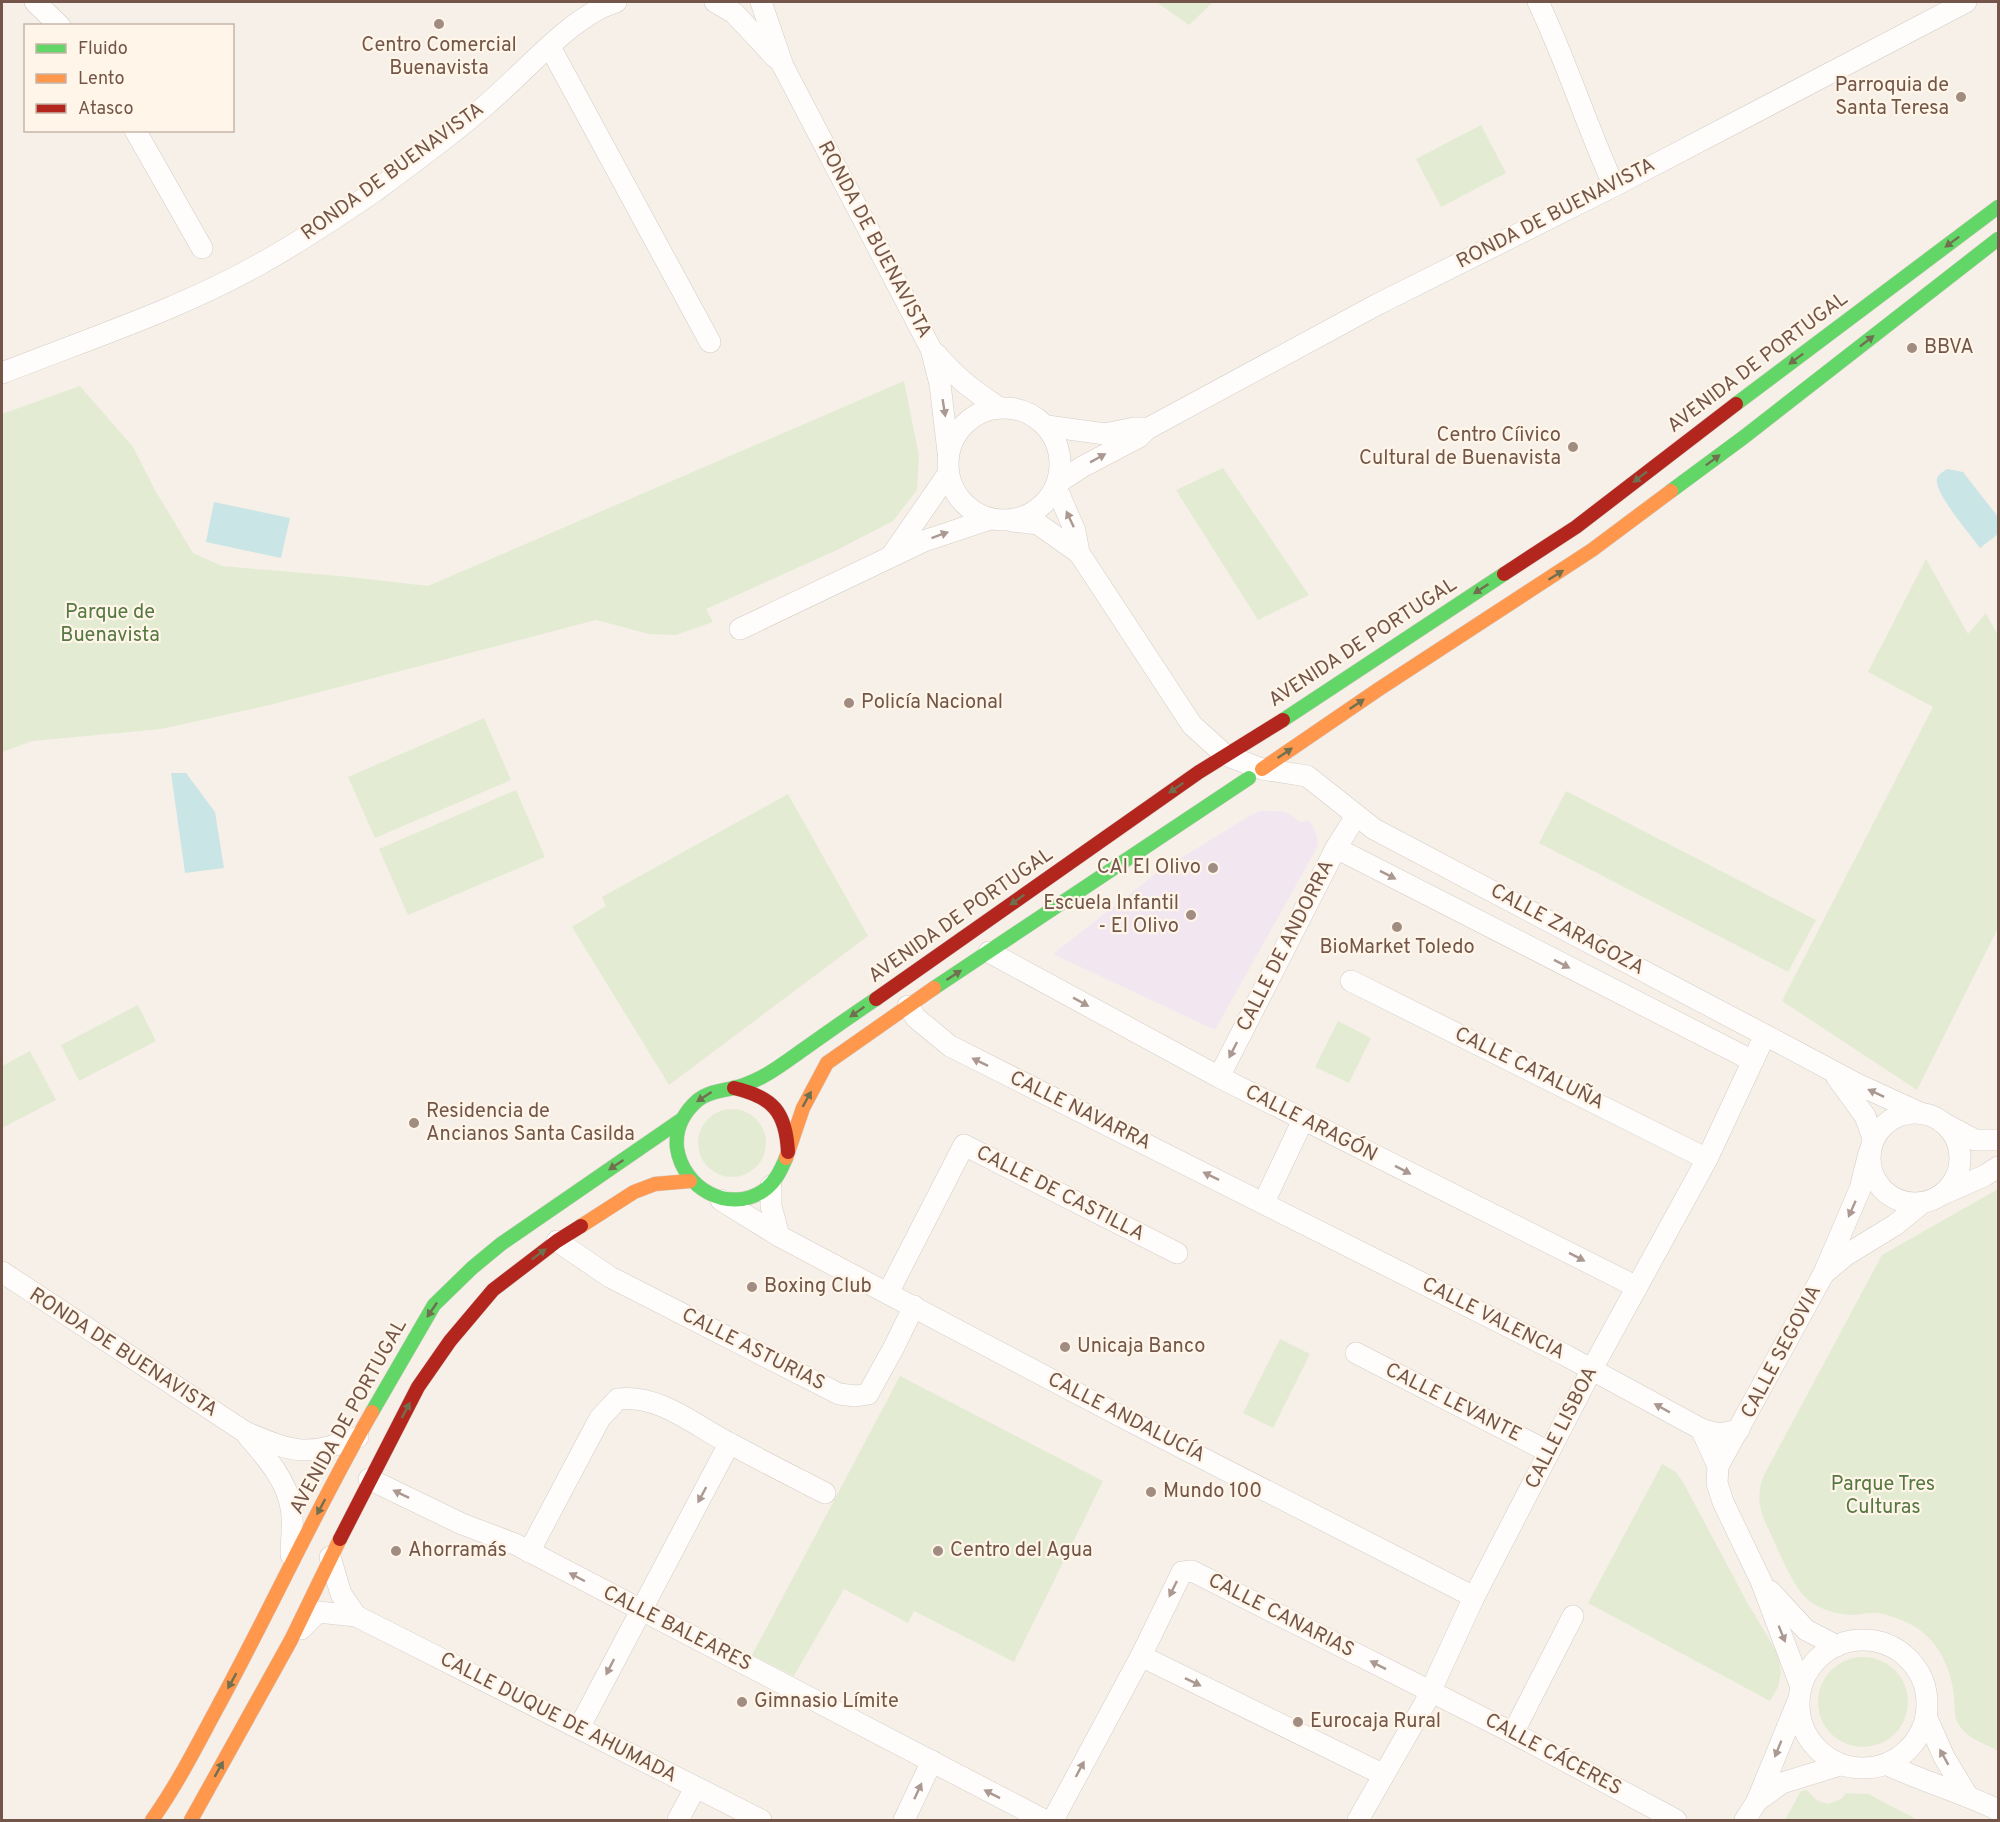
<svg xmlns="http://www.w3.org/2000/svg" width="2000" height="1822" font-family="Overpass,sans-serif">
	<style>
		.education { fill: #f2e7f1 }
		.green { fill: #e3ecd3 }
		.water { fill: #cae5e6 }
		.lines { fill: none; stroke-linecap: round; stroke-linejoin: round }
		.street-casing { stroke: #d4ccc5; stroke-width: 22 }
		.fast-casing { stroke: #d5cbc5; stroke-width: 15 }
		.slow-casing { stroke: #d5cbc5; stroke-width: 15 }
		.jam-casing { stroke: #d5cbc5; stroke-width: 15 }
		.street { stroke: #fefdfc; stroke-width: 21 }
		.fast { stroke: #63d668; stroke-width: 14 }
		.slow { stroke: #ff974d; stroke-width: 14 }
		.jam { stroke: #b3261e; stroke-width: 14 }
		.oneway { fill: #70704f }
		.oneway2 { fill: #ab9991 }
		.poi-dot { fill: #a18c81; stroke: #fff5e8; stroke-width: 2 }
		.labels { text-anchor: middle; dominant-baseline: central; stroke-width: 4.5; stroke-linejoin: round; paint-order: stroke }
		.poi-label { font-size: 20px; fill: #735649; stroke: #fff5e8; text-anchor: start }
		.street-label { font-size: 20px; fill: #735649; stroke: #fff5e8 }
		.park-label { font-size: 20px; fill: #547841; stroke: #fff5e8 }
	</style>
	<rect width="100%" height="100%" fill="#f6f0e8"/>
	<!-- education -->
	<polygon class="education" points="1261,811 1277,811 1288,813 1300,822 1310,821 1316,833 1318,846 1215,1030 1053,954 1158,872 1251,815"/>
	<!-- green -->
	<g class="green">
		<polygon points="1158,3 1158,2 1213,2 1189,25"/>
		<polygon points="1481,125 1506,173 1441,207 1416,159"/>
		<polygon points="904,381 919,456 917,490 893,521 835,551 706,609 713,622 676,635 649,634 596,620 270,705 161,729 33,741 2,752 2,414 80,386 133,447 155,490 193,553 222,566 350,577 428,586"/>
		<polygon points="1223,468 1309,595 1258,620 1176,490"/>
		<polygon points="1926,559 1968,634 1986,613 1998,636 1998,928 1917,1090 1782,1001 1933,707 1868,672"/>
		<polygon points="484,718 511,780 375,838 348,777"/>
		<polygon points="516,790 545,857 408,915 379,849"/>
		<polygon points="1566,791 1816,920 1788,972 1539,843"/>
		<polygon points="788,794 868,936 669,1085 572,927 606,906 602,897"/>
		<polygon points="138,1005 156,1041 79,1081 61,1045"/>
		<polygon points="1338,1021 1371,1038 1349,1083 1315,1067"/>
		<polygon points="30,1051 56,1100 2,1128 2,1066"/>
		<circle cx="732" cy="1143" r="34"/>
		<path d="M 1998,1189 L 1998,1751 C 1988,1745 1971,1740 1963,1730 C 1952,1718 1956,1712 1954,1697 C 1952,1675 1943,1651 1927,1636 C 1915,1624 1894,1616 1878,1613 C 1871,1612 1862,1614 1855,1615 C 1840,1615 1820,1610 1808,1600 C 1793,1587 1782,1558 1774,1541 C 1763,1517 1754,1503 1763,1477 L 1882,1255 Z"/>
		<polygon points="1280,1339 1310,1354 1273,1428 1243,1413"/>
		<polygon points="900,1376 1103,1481 1014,1662 914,1611 908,1623 844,1589 794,1676 752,1655"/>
		<polygon points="1662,1464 1676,1472 1683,1482 1747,1602 1778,1654 1781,1672 1778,1687 1770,1701 1588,1603"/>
		<circle cx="1863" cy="1702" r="45"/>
		<polygon points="1807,1790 1816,1800 1828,1804 1841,1799 1846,1793 1868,1794 1918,1820 1785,1820 1801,1791"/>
	</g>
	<!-- water -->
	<g class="water">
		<path d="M 1947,469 L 1963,472 L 1998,517 L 1998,534 L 1980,548 C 1971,535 1934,493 1937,479 C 1938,474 1943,472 1947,469 Z"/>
		<polygon points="214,502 290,518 281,558 206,542"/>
		<polygon points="171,773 186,773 215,812 224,868 185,873"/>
	</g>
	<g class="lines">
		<!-- street casing -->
		<g class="street-casing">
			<g id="street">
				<polyline points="35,2 60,26"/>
				<polyline points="715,2 734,13 776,58"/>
				<polyline points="761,2 783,66 931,349 940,384 948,452"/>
				<path d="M 1538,2 C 1567,62 1586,125 1614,186"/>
				<polyline points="550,47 710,342"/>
				<polyline points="135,130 202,248"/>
				<path d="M 936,354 C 958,379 971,389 998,407"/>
				<path d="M 2,373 C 88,339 178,310 260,264 C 300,242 337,217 375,191 C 412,164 451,135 486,105 C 522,75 572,15 616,2"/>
				<circle cx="1004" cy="464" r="56"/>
				<polyline points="1047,426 1105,434 1134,428 1144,428"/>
				<polyline points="1059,482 1082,467 1139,437 1147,429 1378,304 1614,186 1966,2"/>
				<polyline points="1056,487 1075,531 1079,553 1083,559 1192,725 1225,755 1262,769 1307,776 1374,829 1782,1044 1857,1084 1918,1112"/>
				<polyline points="1012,521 1038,524 1079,553"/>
				<polyline points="892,555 948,474"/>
				<polyline points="740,629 924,541 990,519"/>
				<polyline points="1336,848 1753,1061"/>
				<polyline points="989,952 1219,1077 1637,1287"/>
				<polyline points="1351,981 1707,1159"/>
				<polyline points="908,1006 916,1018 950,1046 1565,1355 1701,1429 1719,1434 1739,1430"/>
				<polyline points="1836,1076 1865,1116 1873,1138"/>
				<polyline points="1219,1077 1336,848 1356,816"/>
				<circle cx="1915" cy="1158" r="45"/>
				<polyline points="1947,1125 1975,1140 1998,1140"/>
				<polyline points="771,1186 771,1206 779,1236"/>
				<polyline points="1945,1193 1984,1176 1998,1167"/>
				<polyline points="721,1200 779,1236 845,1271 1126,1419 1474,1597"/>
				<polyline points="1264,1202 1303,1120"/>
				<polyline points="557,1241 610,1277 839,1394 856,1396 868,1394 894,1347 914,1306"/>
				<polyline points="1827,1271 1846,1255 1895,1225 1922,1203"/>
				<path d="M 2,1272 L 245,1432 C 295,1453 306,1457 358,1437"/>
				<polyline points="888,1293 964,1145 1177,1253"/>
				<polyline points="1356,1353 1549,1452"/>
				<polyline points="1701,1429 1718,1466 1717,1483 1723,1502 1761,1581 1801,1687"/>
				<path d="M 247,1435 C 265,1456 287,1480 291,1508 C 294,1523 291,1540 291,1555"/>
				<polyline points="1718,1466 1824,1273 1860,1189 1869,1153"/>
				<polyline points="369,1479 462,1524 515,1544 1044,1820"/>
				<path d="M 529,1552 L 600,1418 L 618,1399 C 660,1394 695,1426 731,1444 C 762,1461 794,1477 825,1493"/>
				<polyline points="330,1557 341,1594 356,1616"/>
				<polyline points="1770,1591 1806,1630 1837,1646"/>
				<polyline points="301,1629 318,1612 356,1616 761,1820"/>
				<circle cx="1863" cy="1704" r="64"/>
				<polyline points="1141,1656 1384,1775"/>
				<polyline points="1926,1716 1944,1757 1967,1795"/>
				<polyline points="579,1728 729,1444"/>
				<polyline points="1513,1733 1573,1616"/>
				<path d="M 1886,1764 C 1923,1782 1962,1792 1998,1810"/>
				<polyline points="1757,1801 1782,1783 1840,1765"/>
				<polyline points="678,1820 695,1788"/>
				<polyline points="904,1820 932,1761"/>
				<polyline points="1053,1820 1141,1656 1182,1572 1192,1571 1513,1733 1676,1820"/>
				<polyline points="1358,1820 1425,1703 1474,1597 1592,1369 1707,1159 1765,1035"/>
				<polyline points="1745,1820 1757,1801 1798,1701"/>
			</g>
		</g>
		<!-- fast casing -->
		<g class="fast-casing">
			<g id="fast">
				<polyline points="1736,404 1998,207"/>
				<polyline points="1671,491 1744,437 1998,239"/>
				<polyline points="1283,720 1504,574"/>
				<polyline points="934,988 1249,778"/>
				<path d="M 786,1158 C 781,1170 775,1183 763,1191 C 728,1214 683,1188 677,1148 C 675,1129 684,1112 698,1100 C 709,1091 724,1091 737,1087 C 746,1085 754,1081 762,1077 C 777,1069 791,1058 804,1049 C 828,1032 852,1015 876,999"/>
				<polyline points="372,1412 434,1305 472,1268 501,1244 681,1120"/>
			</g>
		</g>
		<!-- slow casing -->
		<g class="slow-casing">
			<g id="slow">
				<polyline points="1262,769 1379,689 1592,550 1671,491"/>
				<polyline points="786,1158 803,1108 827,1063 934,988"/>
				<polyline points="581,1226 634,1192 655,1184 690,1181"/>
				<path d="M 152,1820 C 177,1785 196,1747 216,1710 C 270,1611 316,1509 372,1412"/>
				<polyline points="191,1820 291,1640 340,1539"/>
			</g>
		</g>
		<!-- jam casing -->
		<g class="jam-casing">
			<g id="jam">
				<polyline points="1504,574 1576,527 1736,404"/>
				<polyline points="876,999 1199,772 1283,720"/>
				<path d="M 734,1088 C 773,1097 786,1112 788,1152"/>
				<polyline points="340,1539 418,1387 450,1341 493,1290 557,1241 581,1226"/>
			</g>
		</g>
		<!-- street -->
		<use href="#street" class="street"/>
		<!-- fast -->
		<use href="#fast" class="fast"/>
		<!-- slow -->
		<use href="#slow" class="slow"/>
		<!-- jam -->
		<use href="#jam" class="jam"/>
	</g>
	<!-- one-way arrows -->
	<defs><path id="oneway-solid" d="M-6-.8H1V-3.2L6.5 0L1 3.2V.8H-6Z" transform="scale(1.5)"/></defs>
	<g class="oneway">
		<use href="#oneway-solid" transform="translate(1952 242) rotate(143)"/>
		<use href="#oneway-solid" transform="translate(1867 341) rotate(-38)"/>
		<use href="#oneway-solid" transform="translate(1796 359) rotate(143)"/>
		<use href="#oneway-solid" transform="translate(1713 460) rotate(-37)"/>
		<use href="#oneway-solid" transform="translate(1640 477) rotate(142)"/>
		<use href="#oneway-solid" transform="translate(1556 575) rotate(-32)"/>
		<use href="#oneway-solid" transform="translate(1481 589) rotate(147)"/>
		<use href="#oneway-solid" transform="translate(1357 704) rotate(-34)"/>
		<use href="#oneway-solid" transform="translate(1285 753) rotate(-34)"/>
		<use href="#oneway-solid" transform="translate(1176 788) rotate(145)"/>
		<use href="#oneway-solid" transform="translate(1017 900) rotate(145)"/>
		<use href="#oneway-solid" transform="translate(954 975) rotate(-33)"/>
		<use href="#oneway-solid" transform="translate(857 1012) rotate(145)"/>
		<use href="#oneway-solid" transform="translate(704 1097) rotate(147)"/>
		<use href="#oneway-solid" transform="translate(807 1099) rotate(-61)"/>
		<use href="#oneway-solid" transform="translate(616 1165) rotate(146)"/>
		<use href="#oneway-solid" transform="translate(539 1254) rotate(-37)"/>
		<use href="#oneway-solid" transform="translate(432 1310) rotate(124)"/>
		<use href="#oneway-solid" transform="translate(406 1410) rotate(-62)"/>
		<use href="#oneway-solid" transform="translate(321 1507) rotate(118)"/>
		<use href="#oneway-solid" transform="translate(232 1681) rotate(119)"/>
		<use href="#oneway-solid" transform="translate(219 1769) rotate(-61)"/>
	</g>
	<g class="oneway2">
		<use href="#oneway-solid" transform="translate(944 408) rotate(81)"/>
		<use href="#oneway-solid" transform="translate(1098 458) rotate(-29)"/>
		<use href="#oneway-solid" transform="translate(1070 519) rotate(-115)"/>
		<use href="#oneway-solid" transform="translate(940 535) rotate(-20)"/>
		<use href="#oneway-solid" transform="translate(1388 875) rotate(27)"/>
		<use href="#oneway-solid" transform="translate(1562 964) rotate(27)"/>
		<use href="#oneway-solid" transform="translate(1081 1002) rotate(29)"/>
		<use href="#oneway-solid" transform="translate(1233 1050) rotate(117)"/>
		<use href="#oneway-solid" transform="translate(980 1062) rotate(-154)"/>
		<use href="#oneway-solid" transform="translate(1876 1093) rotate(-155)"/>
		<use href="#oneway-solid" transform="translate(1403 1170) rotate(27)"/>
		<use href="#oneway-solid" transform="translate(1211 1176) rotate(-154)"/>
		<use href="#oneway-solid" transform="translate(1852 1209) rotate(114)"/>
		<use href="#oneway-solid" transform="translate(1577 1257) rotate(27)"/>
		<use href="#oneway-solid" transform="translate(1662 1408) rotate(-151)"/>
		<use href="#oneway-solid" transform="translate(401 1494) rotate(-154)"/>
		<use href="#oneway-solid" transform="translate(702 1495) rotate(118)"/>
		<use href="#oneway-solid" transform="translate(577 1577) rotate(-152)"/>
		<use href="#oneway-solid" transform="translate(1173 1589) rotate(116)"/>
		<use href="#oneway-solid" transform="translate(1782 1634) rotate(68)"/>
		<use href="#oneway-solid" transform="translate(1378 1665) rotate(-153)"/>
		<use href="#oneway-solid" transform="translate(610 1667) rotate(117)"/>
		<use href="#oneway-solid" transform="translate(1193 1682) rotate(26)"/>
		<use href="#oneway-solid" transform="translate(1778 1749) rotate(112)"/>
		<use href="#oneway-solid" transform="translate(1944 1757) rotate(-119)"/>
		<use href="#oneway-solid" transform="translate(1080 1769) rotate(-62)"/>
		<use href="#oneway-solid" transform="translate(918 1791) rotate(-65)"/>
		<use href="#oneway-solid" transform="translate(992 1794) rotate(-153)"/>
	</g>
	<!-- markers -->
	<g class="poi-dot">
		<circle cx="439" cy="24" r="6"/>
		<circle cx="1961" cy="97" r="6"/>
		<circle cx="1912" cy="348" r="6"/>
		<circle cx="1573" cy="447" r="6"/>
		<circle cx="849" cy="703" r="6"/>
		<circle cx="1213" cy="868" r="6"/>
		<circle cx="1191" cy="915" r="6"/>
		<circle cx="1397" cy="927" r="6"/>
		<circle cx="414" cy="1123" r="6"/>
		<circle cx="752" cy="1287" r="6"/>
		<circle cx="1065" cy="1347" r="6"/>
		<circle cx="1151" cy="1492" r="6"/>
		<circle cx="396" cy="1551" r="6"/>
		<circle cx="938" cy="1551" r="6"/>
		<circle cx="742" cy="1702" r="6"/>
		<circle cx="1298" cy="1722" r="6"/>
	</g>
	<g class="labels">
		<!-- poi labels -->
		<g class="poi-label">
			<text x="439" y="46" text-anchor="middle">Centro Comercial<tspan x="439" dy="23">Buenavista</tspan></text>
			<text x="1949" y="86" text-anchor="end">Parroquia de<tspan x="1949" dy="23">Santa Teresa</tspan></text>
			<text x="1924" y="348">BBVA</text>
			<text x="1561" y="436" text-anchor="end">Centro Cíivico<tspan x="1561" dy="23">Cultural de Buenavista</tspan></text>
			<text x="861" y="703">Policía Nacional</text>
			<text x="1201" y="868" text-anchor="end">CAI El Olivo</text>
			<text x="1179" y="904" text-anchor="end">Escuela Infantil<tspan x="1179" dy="23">- El Olivo</tspan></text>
			<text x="1397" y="948" text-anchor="middle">BioMarket Toledo</text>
			<text x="426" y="1112">Residencia de<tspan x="426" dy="23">Ancianos Santa Casilda</tspan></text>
			<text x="764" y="1287">Boxing Club</text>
			<text x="1077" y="1347">Unicaja Banco</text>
			<text x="1163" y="1492">Mundo 100</text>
			<text x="408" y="1551">Ahorramás</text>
			<text x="950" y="1551">Centro del Agua</text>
			<text x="754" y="1702">Gimnasio Límite</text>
			<text x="1310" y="1722">Eurocaja Rural</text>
		</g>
		<!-- street labels -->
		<g class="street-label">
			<text transform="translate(393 172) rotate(-36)">RONDA DE BUENAVISTA</text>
			<text transform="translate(1556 214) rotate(-27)">RONDA DE BUENAVISTA</text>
			<text transform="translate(874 240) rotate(62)">RONDA DE BUENAVISTA</text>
			<text transform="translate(1758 363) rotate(-37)">AVENIDA DE PORTUGAL</text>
			<text transform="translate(1363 643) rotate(-33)">AVENIDA DE PORTUGAL</text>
			<text transform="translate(961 916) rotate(-35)">AVENIDA DE PORTUGAL</text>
			<text transform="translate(1567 930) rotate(28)">CALLE ZARAGOZA</text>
			<text transform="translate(1286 946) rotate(-63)">CALLE DE ANDORRA</text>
			<text transform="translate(1529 1069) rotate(26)">CALLE CATALUÑA</text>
			<text transform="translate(1080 1111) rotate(26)">CALLE NAVARRA</text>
			<text transform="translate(1311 1124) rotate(27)">CALLE ARAGÓN</text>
			<text transform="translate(1060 1194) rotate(27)">CALLE DE CASTILLA</text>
			<text transform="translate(1493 1319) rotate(27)">CALLE VALENCIA</text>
			<text transform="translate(753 1350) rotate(27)">CALLE ASTURIAS</text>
			<text transform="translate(1782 1352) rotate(-62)">CALLE SEGOVIA</text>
			<text transform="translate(123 1353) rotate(33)">RONDA DE BUENAVISTA</text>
			<text transform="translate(1453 1403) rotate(27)">CALLE LEVANTE</text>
			<text transform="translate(349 1417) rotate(-61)">AVENIDA DE PORTUGAL</text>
			<text transform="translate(1126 1418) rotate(27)">CALLE ANDALUCÍA</text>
			<text transform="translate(1562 1428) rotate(-63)">CALLE LISBOA</text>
			<text transform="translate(1281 1616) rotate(27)">CALLE CANARIAS</text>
			<text transform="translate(677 1629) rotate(27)">CALLE BALEARES</text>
			<text transform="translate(558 1718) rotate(27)">CALLE DUQUE DE AHUMADA</text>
			<text transform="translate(1553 1755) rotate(28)">CALLE CÁCERES</text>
		</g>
		<!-- park labels -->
		<g class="park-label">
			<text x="110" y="613">Parque de<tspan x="110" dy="23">Buenavista</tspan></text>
			<text x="1883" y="1485">Parque Tres<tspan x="1883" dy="23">Culturas</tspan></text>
		</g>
	</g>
	<!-- border -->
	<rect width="2000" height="1822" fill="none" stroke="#735649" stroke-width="6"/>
	<!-- legend -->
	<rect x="24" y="24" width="210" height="108" fill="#fff5e8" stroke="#c7b5a8" stroke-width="1.5"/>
	<rect x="36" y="44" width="30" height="9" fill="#63d668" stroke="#c7b5a8" stroke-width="1.5"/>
	<text x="78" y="54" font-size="18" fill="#735649">Fluido</text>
	<rect x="36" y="74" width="30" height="9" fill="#ff974d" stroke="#c7b5a8" stroke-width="1.5"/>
	<text x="78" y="84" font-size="18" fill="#735649">Lento</text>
	<rect x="36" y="104" width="30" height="9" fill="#b3261e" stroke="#c7b5a8" stroke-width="1.5"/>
	<text x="78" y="114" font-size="18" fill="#735649">Atasco</text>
</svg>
